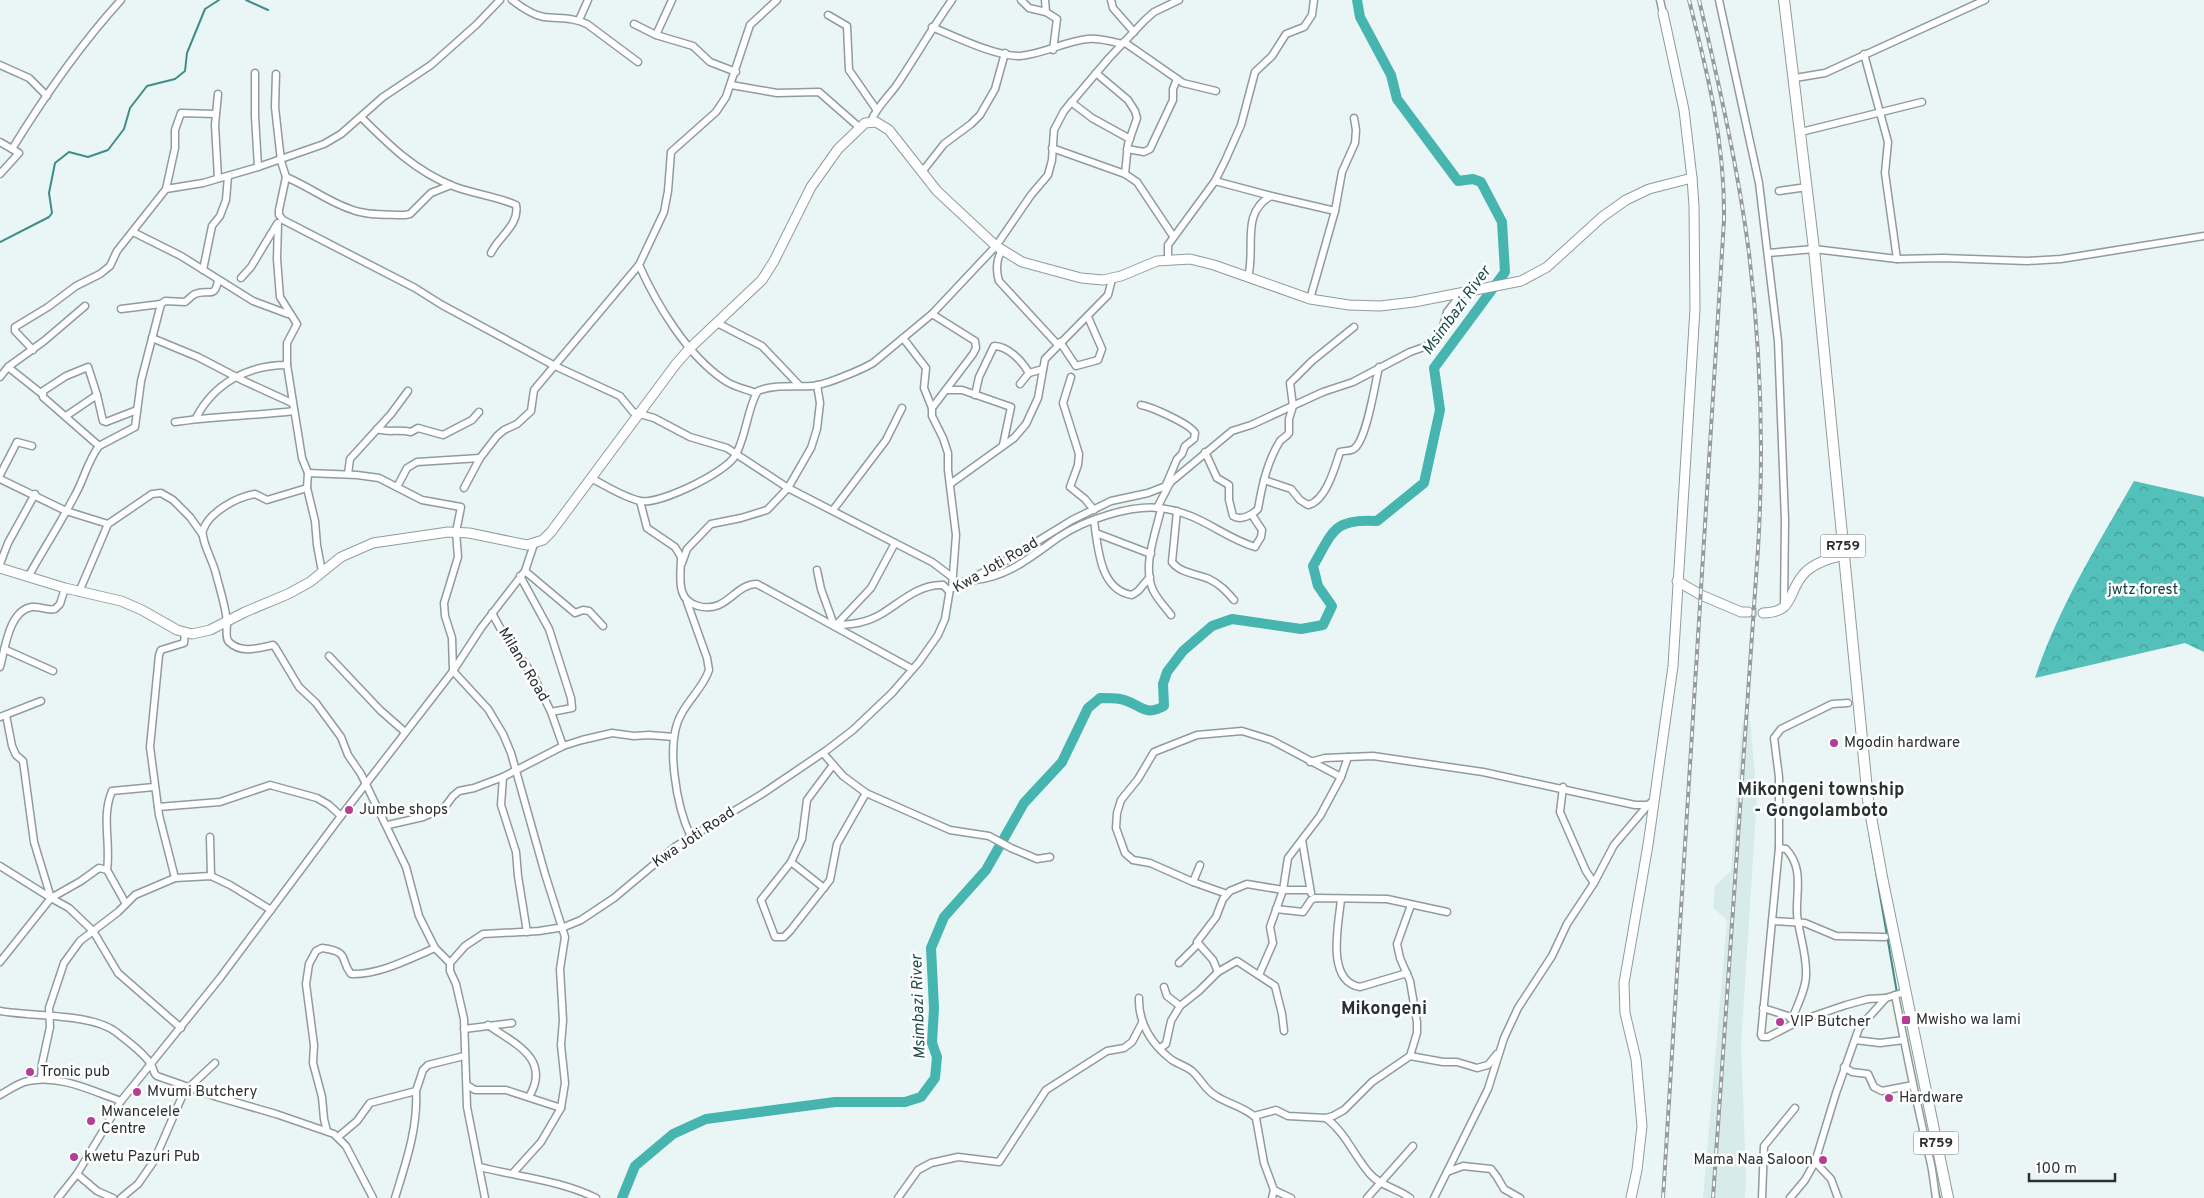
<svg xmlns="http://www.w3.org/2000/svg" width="2204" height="1198" font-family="Overpass,sans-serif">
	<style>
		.built { fill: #d7ecea }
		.forest { fill: url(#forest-crowns) }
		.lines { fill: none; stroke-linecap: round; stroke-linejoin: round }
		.stream { stroke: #3e8d89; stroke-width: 2 }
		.river { stroke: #46b5af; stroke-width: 10 }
		.secondary-tunnel { stroke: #c4cece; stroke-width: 9; stroke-dasharray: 9 4.5; stroke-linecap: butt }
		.street-casing { stroke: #909c9b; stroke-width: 9 }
		.secondary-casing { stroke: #909c9b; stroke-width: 11 }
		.primary-casing { stroke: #909c9b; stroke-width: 12 }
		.street { stroke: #fff; stroke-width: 6 }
		.secondary { stroke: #fff; stroke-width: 9 }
		.primary { stroke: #fff; stroke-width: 10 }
		.rail-casing { stroke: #949d9c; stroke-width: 4 }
		.rail { stroke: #fff; stroke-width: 2; stroke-dasharray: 5.5; stroke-linecap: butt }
		.poi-dot { fill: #b53e95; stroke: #fff; stroke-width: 2 }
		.labels { text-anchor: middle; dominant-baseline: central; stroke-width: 5; stroke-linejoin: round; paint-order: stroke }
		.shield { fill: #fff; stroke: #6b6e6e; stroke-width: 1 }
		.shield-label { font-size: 14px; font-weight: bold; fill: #2c3030 }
		.street-label { font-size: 15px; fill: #2c3030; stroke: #fff }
		.park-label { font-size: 15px; fill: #124441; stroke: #fff }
		.poi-label { font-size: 15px; fill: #2c3030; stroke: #fff; text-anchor: start }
		.water-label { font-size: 16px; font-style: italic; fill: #1e4e4b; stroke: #fff }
		.quarter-label { font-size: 18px; font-weight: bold; fill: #283231; stroke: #fff }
	</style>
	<defs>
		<pattern id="forest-crowns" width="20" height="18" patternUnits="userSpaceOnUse" patternTransform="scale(1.25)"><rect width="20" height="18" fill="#54c0ba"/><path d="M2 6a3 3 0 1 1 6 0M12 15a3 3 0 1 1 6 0" fill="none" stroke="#469c98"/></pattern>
	</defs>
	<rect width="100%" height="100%" fill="#eaf6f5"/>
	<!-- built -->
	<polygon class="built" points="1742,721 1750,721 1757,795 1741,1047 1746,1176 1745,1198 1703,1198 1727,920 1713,908 1715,886 1731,871"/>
	<!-- forest -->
	<path class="forest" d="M 2134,481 L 2204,497 L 2204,652 L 2185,643 L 2035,678 C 2058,608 2098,544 2134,481 Z"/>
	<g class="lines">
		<!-- stream -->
		<g class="stream">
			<polyline points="246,0 268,10"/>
			<polyline points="0,242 49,217 52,213 49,193 55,163 69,152 88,157 108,150 124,129 130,108 147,86 175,79 185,71 187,53 205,9 219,0"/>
			<polyline points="1869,832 1897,993"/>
			<polyline points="1937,1186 1940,1198"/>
		</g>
		<!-- river -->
		<path class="river" d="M 622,1198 L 635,1166 L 673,1134 L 706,1119 L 835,1102 L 905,1102 L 921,1097 L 935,1078 L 937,1057 L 932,1043 L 934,1008 L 931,948 L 944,917 L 986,870 L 1024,803 L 1062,762 L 1088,708 L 1100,698 C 1107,698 1114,698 1120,699 C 1139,702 1143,718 1164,706 L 1163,684 L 1167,672 L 1183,651 L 1212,626 L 1232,619 L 1301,629 L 1323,625 L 1332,606 L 1318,586 L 1313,566 C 1333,532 1333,518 1377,521 L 1424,483 L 1440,410 L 1434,368 L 1505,272 L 1502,222 L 1481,182 L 1473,179 L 1458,181 L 1397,99 L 1391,75 L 1360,17 L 1357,0"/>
		<!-- secondary-tunnel -->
		<polyline class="secondary-tunnel" points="1748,612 1763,613"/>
		<!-- street casing -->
		<g class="street-casing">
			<g id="street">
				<path d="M 512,0 C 521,7 532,15 544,17 C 559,19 573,17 587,24 L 638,62"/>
				<polyline points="1021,0 1029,8 1046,12"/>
				<polyline points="1045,0 1046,12 1057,19 1053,50"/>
				<polyline points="1111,0 1113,8 1134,32"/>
				<polyline points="1660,0 1663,13"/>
				<polyline points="1719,0 1759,183 1778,341 1785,520 1784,608"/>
				<polyline points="828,15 847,26 849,70 876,109"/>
				<polyline points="579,20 588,0"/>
				<polyline points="634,24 656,35 693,46 710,62 736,72"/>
				<path d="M 932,27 C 953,36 997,57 1020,56 C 1044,54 1065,41 1088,39 C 1099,38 1110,41 1122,44"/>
				<polyline points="656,35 672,0"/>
				<polyline points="1124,42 1183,83 1216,91"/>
				<polyline points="1864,54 1888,142 1885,173 1897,259"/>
				<polyline points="0,65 29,78 47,96"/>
				<polyline points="255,73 255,116 258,167"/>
				<polyline points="1096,73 1128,100 1135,111 1137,118 1128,144 1125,174"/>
				<polyline points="276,74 275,107 281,161 286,177 279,210 279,215 283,220 415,288 442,305 555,366 620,396 633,412 654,418 690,437 727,448 788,488 932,562 952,577"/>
				<polyline points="1795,78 1825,73 1985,0"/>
				<polyline points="731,85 777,93 819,92 859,127"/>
				<polyline points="1071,102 1092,118 1130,139"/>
				<path d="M 361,117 C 389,145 415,171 453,186 C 473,194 496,196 516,205 C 520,225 498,237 491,253"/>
				<path d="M 871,121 C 877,107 887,98 896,86 C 915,58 932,28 952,0"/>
				<polyline points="1801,132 1922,102"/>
				<polyline points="0,142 19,153 0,174"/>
				<polyline points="1052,148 1125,174 1137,182 1173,236"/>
				<path d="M 12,149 C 44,97 80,45 121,0"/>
				<polyline points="1127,149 1144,152 1150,149 1173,100 1173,89 1177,79"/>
				<polyline points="922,172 944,144 971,124 980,115 995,89 1005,53"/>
				<path d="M 286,177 C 310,187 330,203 353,210 C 369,216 388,214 405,215 L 410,214 L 431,193 L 451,185"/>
				<polyline points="218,178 215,125 218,94"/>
				<polyline points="1215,181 1271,196"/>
				<polyline points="166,189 175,148 175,130 181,113 215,114"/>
				<polyline points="1779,191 1807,187"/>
				<polyline points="278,223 277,259 280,297 297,324 287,343 287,365 302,458 308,473 307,488 315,521 317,545 322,572"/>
				<polyline points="133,232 181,256 253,301 288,314"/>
				<path d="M 1002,251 C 996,258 996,272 999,281 L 1058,345"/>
				<polyline points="1768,253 1814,249 1897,259 1943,258 2027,261 2061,259 2204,236"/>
				<polyline points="1168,259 1168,245 1215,181 1225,161 1241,125 1255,72 1272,56 1286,34 1304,27 1312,15 1314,0"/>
				<path d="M 639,265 C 657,305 687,355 724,380 C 733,387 746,389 756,393"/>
				<polyline points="203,270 212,226 220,216 226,200 228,176"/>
				<path d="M 1248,277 C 1256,248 1240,213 1271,196 L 1335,211"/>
				<polyline points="241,278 251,267 277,224"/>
				<polyline points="1310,299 1335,211 1342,172 1355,143 1356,130 1354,118"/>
				<polyline points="121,309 161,304"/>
				<polyline points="932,314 975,341 976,348 973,354 932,408"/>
				<polyline points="717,323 762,346 800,386"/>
				<polyline points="152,338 198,357 244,381 292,403"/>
				<polyline points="903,338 926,368 924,388 932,408 932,416 943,438 948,453 948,470 956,535 952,588"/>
				<polyline points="1060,342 1076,366 1098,360 1102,349 1088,317"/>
				<polyline points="33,350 15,331 15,327 48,307 76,286 100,274 110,266 117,251 166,189 203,183 258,167 324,144 341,134 383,97 431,65 476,25 500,0"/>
				<polyline points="8,367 42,394"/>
				<polyline points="0,377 8,367 44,341 85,306"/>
				<polyline points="1071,377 1063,403 1079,454 1078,465 1070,487 1085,499 1094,510"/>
				<polyline points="1020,384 1029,373 1043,369"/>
				<polyline points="946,390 962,390 1011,407 1003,445"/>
				<path d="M 975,395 L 979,377 L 994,346 C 1008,346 1022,361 1029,373"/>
				<path d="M 1141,405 C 1152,407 1190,424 1195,433 L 1194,439 L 1185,446 L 1182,454 L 1177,459 L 1166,485"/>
				<polyline points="66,416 97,395"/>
				<path d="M 196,418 C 214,383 248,365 287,365"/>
				<path d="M 175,422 C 214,416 254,416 294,411"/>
				<path d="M 377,429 C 388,433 398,429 411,432 L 418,428 L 443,435 L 472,420 L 479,412"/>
				<polyline points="99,446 43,397 43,391 66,376 88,367 97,395 103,421 106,422 137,410"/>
				<path d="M 1205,452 L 1217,478 L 1229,485 L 1229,500 L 1233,516 C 1241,521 1252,515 1258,509 C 1262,486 1267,462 1280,441 C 1283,438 1286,437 1289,433 L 1289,419 L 1293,406 L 1290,383 L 1312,361 L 1354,327"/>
				<polyline points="308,473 357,475 379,478 422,500 461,507 456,532 458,557 444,603 445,616 452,638 453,671 488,709 503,734 511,753 545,874 565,937 560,969 563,1020 561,1045 565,1083 561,1108 541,1142 513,1173"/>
				<polyline points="348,474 350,459 391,414 408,391"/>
				<polyline points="0,475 17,442 32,446"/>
				<path d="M 591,478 C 606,486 623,497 640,501 C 659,505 725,473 735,456 C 746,438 748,405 758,391 C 774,384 794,387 812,386 C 825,385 861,370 873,363 L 932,314 L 996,246 L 1031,195 L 1048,175 L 1052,160 L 1054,130 L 1064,111 L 1109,58 L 1145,20 L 1154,12 L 1179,0"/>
				<polyline points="0,479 66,511 108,524"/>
				<path d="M 1264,480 L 1291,489 L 1300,500 L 1308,505 C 1326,501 1335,467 1340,452 C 1345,450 1351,452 1355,448 C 1367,437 1375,384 1379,367"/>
				<polyline points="950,484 1014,438 1026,424 1038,398 1045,359 1108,295 1112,279"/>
				<polyline points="397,487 407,468 417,462 480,458"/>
				<path d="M 307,488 L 267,500 L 255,494 C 237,497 209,512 203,530 C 200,539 214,563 216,574 C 220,590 226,607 227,623 C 227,628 225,638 229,642 C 241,654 259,648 273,645 L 275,647 L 299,687 L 316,703 L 341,737 L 348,755 L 361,774 L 406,867 L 419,916 L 435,948 L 450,963 L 450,971 L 456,984 L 464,1019 L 467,1107 L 485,1198"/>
				<polyline points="464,488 480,458 497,436 504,430 517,424 531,411 534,390 639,265 664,212 668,191 671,152 716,112 726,97 750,25 777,0"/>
				<path d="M 640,501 L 647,528 L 675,547 L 681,557 C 681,576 675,600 698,606 C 727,614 734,584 757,584 L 912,669"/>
				<polyline points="1157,508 1170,483"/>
				<path d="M 1161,509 C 1156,532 1142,566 1153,590 C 1157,599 1165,607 1171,615"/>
				<polyline points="833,510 886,440 902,408"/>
				<path d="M 1177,511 L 1172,562 C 1180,573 1197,574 1209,579 C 1220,584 1227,592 1234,600"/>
				<path d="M 1094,521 C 1098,546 1099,590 1132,595 L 1138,591 L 1150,577"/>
				<polyline points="1096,533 1151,554"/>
				<polyline points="682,563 687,549 711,524 741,518 767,510 788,488 811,448 817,429 820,403 817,385"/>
				<polyline points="0,564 8,543 35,494"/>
				<polyline points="817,570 821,589 834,625"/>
				<polyline points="525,571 575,613 583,610 589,611 603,626"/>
				<polyline points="520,576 549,629 571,698 572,708 551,712"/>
				<path d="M 28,577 C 43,550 60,524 74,497 C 84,480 87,462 99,446 L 135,427 L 141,381 L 161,304 L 165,301 L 185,302 C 188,300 191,296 195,294 C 208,288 215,300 218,280"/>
				<path d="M 975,580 C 1009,577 1033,555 1059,537 C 1084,520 1130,505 1160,508 C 1201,513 1220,536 1255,547 L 1261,537 L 1262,530 L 1252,515"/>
				<polyline points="79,592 108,524 152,494 161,493 173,500 190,517 202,534"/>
				<path d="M 687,602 L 707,658 L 709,670 C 704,686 690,698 682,713 C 664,742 677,808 691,837"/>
				<polyline points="492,613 505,637 533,675 551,712 563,746"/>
				<path d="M 833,625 C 851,625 867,623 883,613 C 901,602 919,584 943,585 L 949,591"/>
				<polyline points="836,625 871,588 895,543"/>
				<polyline points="4,649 53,671"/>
				<polyline points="329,656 380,710 405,732"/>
				<path d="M 0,667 C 5,649 9,610 32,607 C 40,606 47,611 55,609 L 60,604 L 65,588"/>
				<polyline points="1848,703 1832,704 1781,729 1774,738 1779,777 1779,848 1761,1035 1762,1037 1768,1037 1799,1021 1846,1005 1868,999 1886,998"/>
				<polyline points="6,715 12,746 16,755 23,761 34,842 51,898 69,908 93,931 118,973 181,1028"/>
				<polyline points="0,717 41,701"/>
				<polyline points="823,753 843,776 866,793 950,830 989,836 1011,848 1037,859 1050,857"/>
				<polyline points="1310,762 1325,758 1348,757"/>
				<polyline points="833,765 807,800 802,839 791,862 761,900 775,937 784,937 790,931 830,880 837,844 866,793"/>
				<polyline points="503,777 501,805 516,852 518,876 527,932"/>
				<polyline points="1563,787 1560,812 1586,871 1594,883"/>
				<polyline points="158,807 220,802 270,785 317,798 329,805 341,816"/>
				<polyline points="388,825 423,817 444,808 453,796 459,791 474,788 503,777 563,746 582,740 612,733 634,736 649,735 674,737"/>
				<polyline points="210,837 211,876"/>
				<polyline points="1302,840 1311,893"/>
				<path d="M 1779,848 L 1786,849 C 1804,868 1796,891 1797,914 C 1799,935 1807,954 1806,975 C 1806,989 1797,1006 1792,1019"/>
				<polyline points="791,862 824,888"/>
				<polyline points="0,866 51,898"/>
				<path d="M 107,870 C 111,843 101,817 112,791 L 154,787"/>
				<polyline points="175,878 159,815 150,747 159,655 161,650 184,643 185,633"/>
				<polyline points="1193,882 1200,865"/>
				<polyline points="1227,894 1193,882 1150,863 1133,860 1125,853 1116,828 1117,813 1121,800 1138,779 1154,752 1197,735 1242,731 1271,740 1341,777"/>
				<path d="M 1341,899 C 1339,923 1325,981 1360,987 L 1407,973"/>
				<polyline points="1276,909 1303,912 1311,900 1315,898 1387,899 1447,912"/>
				<polyline points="1772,921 1805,923 1836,936 1885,937"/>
				<polyline points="0,962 51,898 81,881 99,868 107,870 126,904"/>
				<polyline points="450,963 465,946 483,934 539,931 564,927 581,920 614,898 676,846 762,794 827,750 853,730 892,693 919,662 938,635 945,619 950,589 1002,563 1072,520 1111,501 1148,493 1166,486 1232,431 1251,425 1323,392 1353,382 1410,352 1427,346 1442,330 1447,312 1462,293"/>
				<polyline points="1179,963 1198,944"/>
				<polyline points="1218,972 1213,960 1197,942 1216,917 1223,899 1230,891 1247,884 1283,890 1310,890"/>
				<polyline points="1259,975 1273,943 1270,927 1283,890 1288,858 1320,816 1341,777 1348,757 1373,756 1483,772 1635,805 1648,805 1654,800"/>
				<polyline points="1164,987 1167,996 1180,1006"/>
				<path d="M 1895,995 C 1906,1051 1917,1106 1930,1160 C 1933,1172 1934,1186 1936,1198"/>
				<path d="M 1139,998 C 1138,1023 1152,1045 1172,1060 C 1178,1064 1186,1066 1192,1071 C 1201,1079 1205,1090 1216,1096 C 1228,1104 1245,1107 1256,1118 L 1264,1163 L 1274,1190 L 1272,1198"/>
				<polyline points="1763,1008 1788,1016 1794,1022"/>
				<path d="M 0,1011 C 32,1017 91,1013 116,1032 C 127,1041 142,1051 150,1063 C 154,1067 152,1072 157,1076 L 217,1097 L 276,1114 L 334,1134 L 346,1146 L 373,1198"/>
				<path d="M 488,1025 C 513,1043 552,1058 529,1097"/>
				<polyline points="464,1029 512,1023"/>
				<polyline points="1855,1040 1880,1043 1904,1040"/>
				<polyline points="1160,1048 1166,1044 1171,1021 1180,1006 1199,991 1218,972 1237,961 1275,986 1282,1014 1284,1031"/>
				<polyline points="1410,1056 1443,1062 1457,1062 1477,1068 1488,1065 1497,1054"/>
				<polyline points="1844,1067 1852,1072 1868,1074 1874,1087 1882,1091 1913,1085"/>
				<polyline points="41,1079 42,1064 50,1027 49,1008 64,963 80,941 118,912 135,895 175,878 211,876 230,885 271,910"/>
				<polyline points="467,1085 475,1090 506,1090 561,1108"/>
				<path d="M 0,1095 C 9,1090 18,1083 28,1081 C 59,1074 92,1091 121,1101"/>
				<polyline points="1254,1116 1276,1110 1288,1116 1326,1118 1333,1116 1344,1110 1372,1082 1410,1056 1417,1033 1417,1022 1410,981 1400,958 1397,944 1411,905"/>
				<path d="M 1326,1118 C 1346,1133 1354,1156 1370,1174 C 1380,1186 1397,1188 1410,1198"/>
				<path d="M 327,1131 L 324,1119 L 322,1097 L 313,1063 L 314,1045 L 306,984 L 309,964 L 316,951 L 322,948 C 351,952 339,959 351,974 C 379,975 409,959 435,948"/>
				<polyline points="338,1137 357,1121 370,1103 416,1091 423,1070 428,1065 464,1056"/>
				<polyline points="1815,1162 1831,1179 1838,1198"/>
				<path d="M 480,1167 C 519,1177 559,1180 596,1198"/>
				<polyline points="1447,1172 1463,1166 1491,1169 1497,1177 1504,1189 1520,1198"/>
				<polyline points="77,1174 97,1191 113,1198"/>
				<polyline points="1274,1190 1291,1198"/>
				<polyline points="58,1198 77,1174 121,1101 220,978 341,816 453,671 481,628 525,571 534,544"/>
				<polyline points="121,1198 138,1184 154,1161 184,1092 215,1063"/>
				<path d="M 395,1198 C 406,1162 418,1128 416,1091"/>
				<polyline points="898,1198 918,1170 931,1163 958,1157 999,1162 1046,1090 1107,1051 1124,1048 1132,1042 1142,1023"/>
				<polyline points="1367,1198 1413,1146"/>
				<polyline points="1434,1198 1488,1089 1504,1038 1518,1008 1552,956 1567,924 1594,883 1614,845 1648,805"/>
				<polyline points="1762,1198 1764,1146 1795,1108"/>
				<polyline points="1790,1198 1805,1180 1815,1162 1836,1093 1859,1028 1886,998 1905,992"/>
			</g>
		</g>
		<!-- secondary casing -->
		<g class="secondary-casing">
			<g id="secondary">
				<polyline points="0,568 65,588 121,601 142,610 177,630 192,634 210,630 245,612 288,594 310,582 341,557 373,543 448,532 469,533 527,545 543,540 551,532 676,364 690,348 762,280 774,261 811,187 838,149 865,123 876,122 889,130 937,191 996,246 1022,262 1081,278 1103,280 1121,276 1157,261 1190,259 1214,265 1310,299 1349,305 1380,306 1414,302 1521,281 1547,267 1602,217 1626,200 1649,189 1692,178"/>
				<polyline points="1677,581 1701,595 1741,612 1748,612"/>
				<path d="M 1763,613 C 1794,612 1787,595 1802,576 C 1811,564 1830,558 1844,555"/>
				<polyline points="1631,1198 1637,1170 1642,1126 1636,1059 1625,1013 1624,983 1648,845 1673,666 1695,309 1694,206 1692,178 1684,110 1663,13"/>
			</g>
		</g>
		<!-- primary casing -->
		<g class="primary-casing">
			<polyline id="primary" points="1784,0 1814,249 1868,800 1882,877 1948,1198"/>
		</g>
		<!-- street -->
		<use href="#street" class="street"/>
		<!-- secondary -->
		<use href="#secondary" class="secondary"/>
		<!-- primary -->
		<use href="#primary" class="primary"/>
		<!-- rail casing -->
		<g class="rail-casing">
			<g id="rail">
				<path d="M 1699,0 C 1719,84 1738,168 1749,253 C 1761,352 1764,450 1758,549 L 1713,1198"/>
				<path d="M 1663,1198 L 1724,220 C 1725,142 1708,75 1689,0"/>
			</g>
		</g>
		<!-- rail -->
		<use href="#rail" class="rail"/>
	</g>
	<!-- markers -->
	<g class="poi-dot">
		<circle cx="1834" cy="743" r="5"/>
		<circle cx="349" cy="810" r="5"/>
		<rect x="1901" y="1015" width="10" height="10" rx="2.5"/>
		<circle cx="1780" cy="1022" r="5"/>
		<circle cx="30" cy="1072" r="5"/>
		<circle cx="137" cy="1092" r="5"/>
		<circle cx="1889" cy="1098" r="5"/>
		<circle cx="91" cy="1121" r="5"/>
		<circle cx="74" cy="1157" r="5"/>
		<circle cx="1823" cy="1160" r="5"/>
	</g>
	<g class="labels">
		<!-- shield labels -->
		<g class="shield">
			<rect x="1820.5" y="534.5" width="45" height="23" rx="4"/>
			<rect x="1913.5" y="1131.5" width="45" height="23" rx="4"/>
		</g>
		<g class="shield-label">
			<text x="1843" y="546">R759</text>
			<text x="1936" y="1143">R759</text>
		</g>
		<!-- street labels -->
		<g class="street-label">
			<text transform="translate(996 566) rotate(-30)">Kwa Joti Road</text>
			<text transform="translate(523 665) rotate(59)">Milano Road</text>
			<text transform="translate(694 838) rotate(-34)">Kwa Joti Road</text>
		</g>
		<!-- park labels -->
		<g class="park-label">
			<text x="2143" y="590">jwtz forest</text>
		</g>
		<!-- poi labels -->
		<g class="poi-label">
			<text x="1844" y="743">Mgodin hardware</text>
			<text x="359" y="810">Jumbe shops</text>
			<text x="1916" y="1020">Mwisho wa lami</text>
			<text x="1790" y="1022">VIP Butcher</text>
			<text x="40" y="1072">Tronic pub</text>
			<text x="147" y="1092">Mvumi Butchery</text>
			<text x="1899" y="1098">Hardware</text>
			<text x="101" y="1112">Mwancelele<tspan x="101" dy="17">Centre</tspan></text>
			<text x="84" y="1157">kwetu Pazuri Pub</text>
			<text x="1813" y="1160" text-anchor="end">Mama Naa Saloon</text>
		</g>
		<!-- water labels -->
		<g class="water-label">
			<text transform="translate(1457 311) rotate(-54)">Msimbazi River</text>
			<text transform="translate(919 1007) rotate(-92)">Msimbazi River</text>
		</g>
		<!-- quarter labels -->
		<g class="quarter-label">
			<text x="1821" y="790">Mikongeni township<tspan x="1821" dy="21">- Gongolamboto</tspan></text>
			<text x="1384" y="1009">Mikongeni</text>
		</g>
	</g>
	<!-- scale -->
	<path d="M2029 1173v8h86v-8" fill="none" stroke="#2c3030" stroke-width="2.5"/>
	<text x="2036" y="1173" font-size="15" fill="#2c3030" stroke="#ffffff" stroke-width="4" paint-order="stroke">100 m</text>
</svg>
